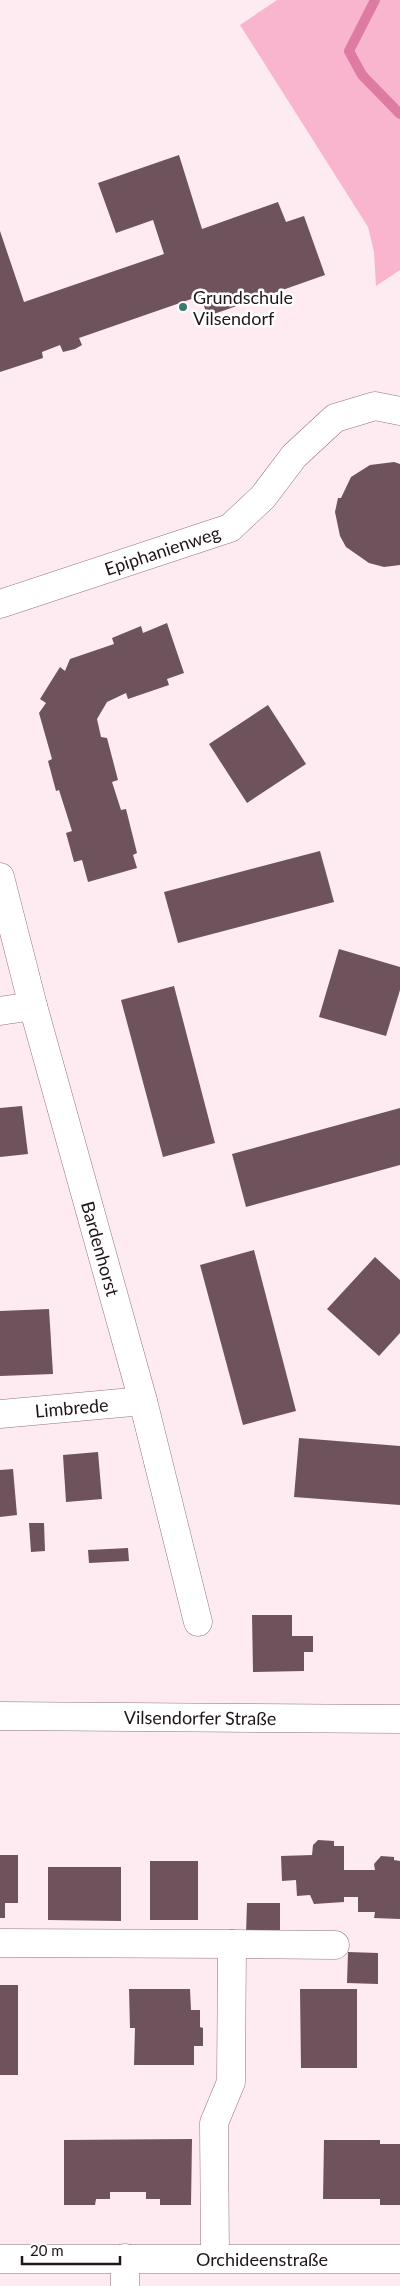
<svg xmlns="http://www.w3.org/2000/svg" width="400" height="2286" font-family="Lato,sans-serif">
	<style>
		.green { fill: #fab5ce }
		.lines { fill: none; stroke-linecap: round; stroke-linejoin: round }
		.stream { stroke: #de7ba3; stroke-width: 10 }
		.building { fill: #6e535c }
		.minor-casing { stroke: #91747e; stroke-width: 29 }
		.major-casing { stroke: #91747e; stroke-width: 29 }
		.minor { stroke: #fff; stroke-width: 28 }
		.major { stroke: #fff; stroke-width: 28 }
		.poi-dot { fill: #397a6b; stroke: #fefefe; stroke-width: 2 }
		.labels { text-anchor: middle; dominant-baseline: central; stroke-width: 5; stroke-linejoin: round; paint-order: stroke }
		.poi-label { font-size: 18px; fill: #201519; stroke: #fefefe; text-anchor: start }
		.street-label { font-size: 18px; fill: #201519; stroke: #fefefe }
	</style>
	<rect width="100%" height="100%" fill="#feeaf1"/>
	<!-- green -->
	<polygon class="green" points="277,0 400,0 400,270 376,286 374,252 368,227 240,25"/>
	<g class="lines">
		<!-- stream -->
		<polyline class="stream" points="375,0 349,51 362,75 400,114"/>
	</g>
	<!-- building -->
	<g class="building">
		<polygon points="179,155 202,229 278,202 286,222 304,216 325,275 208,316 200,296 79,338 82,345 75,349 63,352 60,345 42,352 43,358 0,372 0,231 24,302 164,254 153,220 116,233 98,183"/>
		<polygon points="394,462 400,464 400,565 384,567 369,563 346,547 340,536 335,512 338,498 341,498 351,477 370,465"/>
		<polygon points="167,623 184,673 167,679 169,685 128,699 126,693 107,702 97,719 101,737 107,738 118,780 112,782 121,810 126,809 137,853 133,855 137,868 88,882 82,860 74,862 66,833 72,831 59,790 56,791 48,761 52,759 39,713 46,703 40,699 60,667 65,671 70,659 114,644 112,638 141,626 143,633"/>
		<polygon points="268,705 306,764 247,803 209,744"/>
		<polygon points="320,851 334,902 178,943 164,892"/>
		<polygon points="339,949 400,967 400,990 386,1036 319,1017"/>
		<polygon points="174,986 215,1143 163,1157 121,1000"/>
		<polygon points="22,1106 28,1154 0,1157 0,1108"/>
		<polygon points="400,1108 400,1165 246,1207 232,1154"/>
		<polygon points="254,1250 296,1411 243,1425 200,1265"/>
		<polygon points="375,1257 400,1280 400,1333 379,1356 327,1309"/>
		<polygon points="49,1309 53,1374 0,1376 0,1311"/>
		<polygon points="299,1438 400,1446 400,1505 294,1497"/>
		<polygon points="98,1452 102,1499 66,1502 63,1455"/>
		<polygon points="13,1469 17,1515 0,1517 0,1470"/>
		<polygon points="29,1523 44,1523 45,1551 31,1552"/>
		<polygon points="128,1548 129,1561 89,1563 88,1550"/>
		<polygon points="252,1615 292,1615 292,1636 313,1636 313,1652 304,1652 304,1671 253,1672"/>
		<polygon points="318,1840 334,1841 334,1846 344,1846 344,1870 375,1870 374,1864 381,1856 394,1857 394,1860 400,1861 400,1919 374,1918 375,1912 358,1912 358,1897 344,1897 344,1902 314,1904 310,1895 297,1896 296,1880 282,1881 281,1856 312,1855 313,1845"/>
		<polygon points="0,1855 18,1855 18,1903 5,1903 5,1918 0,1918"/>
		<rect x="150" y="1861" width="48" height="59"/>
		<polygon points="48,1867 121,1867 121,1921 48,1920"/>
		<polygon points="247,1903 280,1903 280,1935 246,1934"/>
		<polygon points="348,1952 378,1953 378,1984 347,1983"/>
		<rect x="0" y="1985" width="18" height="90"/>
		<polygon points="129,1989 190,1989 191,2010 200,2010 200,2027 203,2028 203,2046 194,2046 194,2065 134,2065 135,2028 130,2028"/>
		<polygon points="300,1989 357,1989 357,2068 301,2068"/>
		<polygon points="192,2139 191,2205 160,2205 160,2199 146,2199 146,2192 110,2192 110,2199 96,2199 95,2205 64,2205 64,2140"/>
		<polygon points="324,2140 380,2140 380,2144 400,2144 400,2205 380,2205 380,2199 323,2199"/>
	</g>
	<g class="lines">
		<!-- minor casing -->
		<g class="minor-casing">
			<g id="minor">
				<path id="s1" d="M 0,604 L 230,528 L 263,497 L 294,456 L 335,418 L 375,406 L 400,411"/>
				<path id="s2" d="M 0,877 L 33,1006 L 143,1401 L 198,1622"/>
				<polyline points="0,1011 33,1006"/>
				<path id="s3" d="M 0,1414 L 143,1401"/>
				<polyline points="0,1943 232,1944 231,2082 214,2123 215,2258"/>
				<polyline points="232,1944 335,1945"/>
				<polyline points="125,2258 125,2286"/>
				<path id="s4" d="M 0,2259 L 400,2259"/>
			</g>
		</g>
		<!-- major casing -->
		<g class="major-casing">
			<g id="major">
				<path id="s5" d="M 0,1716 L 400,1719"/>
			</g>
		</g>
		<!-- minor -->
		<use href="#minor" class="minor"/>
		<!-- major -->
		<use href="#major" class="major"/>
	</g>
	<!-- markers -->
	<circle class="poi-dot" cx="183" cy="307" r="5"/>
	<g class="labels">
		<!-- poi labels -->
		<g class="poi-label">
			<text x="193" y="297">Grundschule<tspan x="193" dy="21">Vilsendorf</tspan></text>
		</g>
		<!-- street labels -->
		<g class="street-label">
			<text stroke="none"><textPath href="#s1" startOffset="171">Epiphanienweg</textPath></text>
			<text stroke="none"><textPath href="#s2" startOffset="385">Bardenhorst</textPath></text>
			<text stroke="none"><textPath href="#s3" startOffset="72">Limbrede</textPath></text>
			<text stroke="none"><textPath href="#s5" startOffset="200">Vilsendorfer Straße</textPath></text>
			<text stroke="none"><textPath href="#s4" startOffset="262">Orchideenstraße</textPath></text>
		</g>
	</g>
	<!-- scale -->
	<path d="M22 2256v8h98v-8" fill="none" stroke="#201519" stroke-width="2.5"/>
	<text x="30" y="2256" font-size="15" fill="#201519" stroke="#fefefe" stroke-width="4" paint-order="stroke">20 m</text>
</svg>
